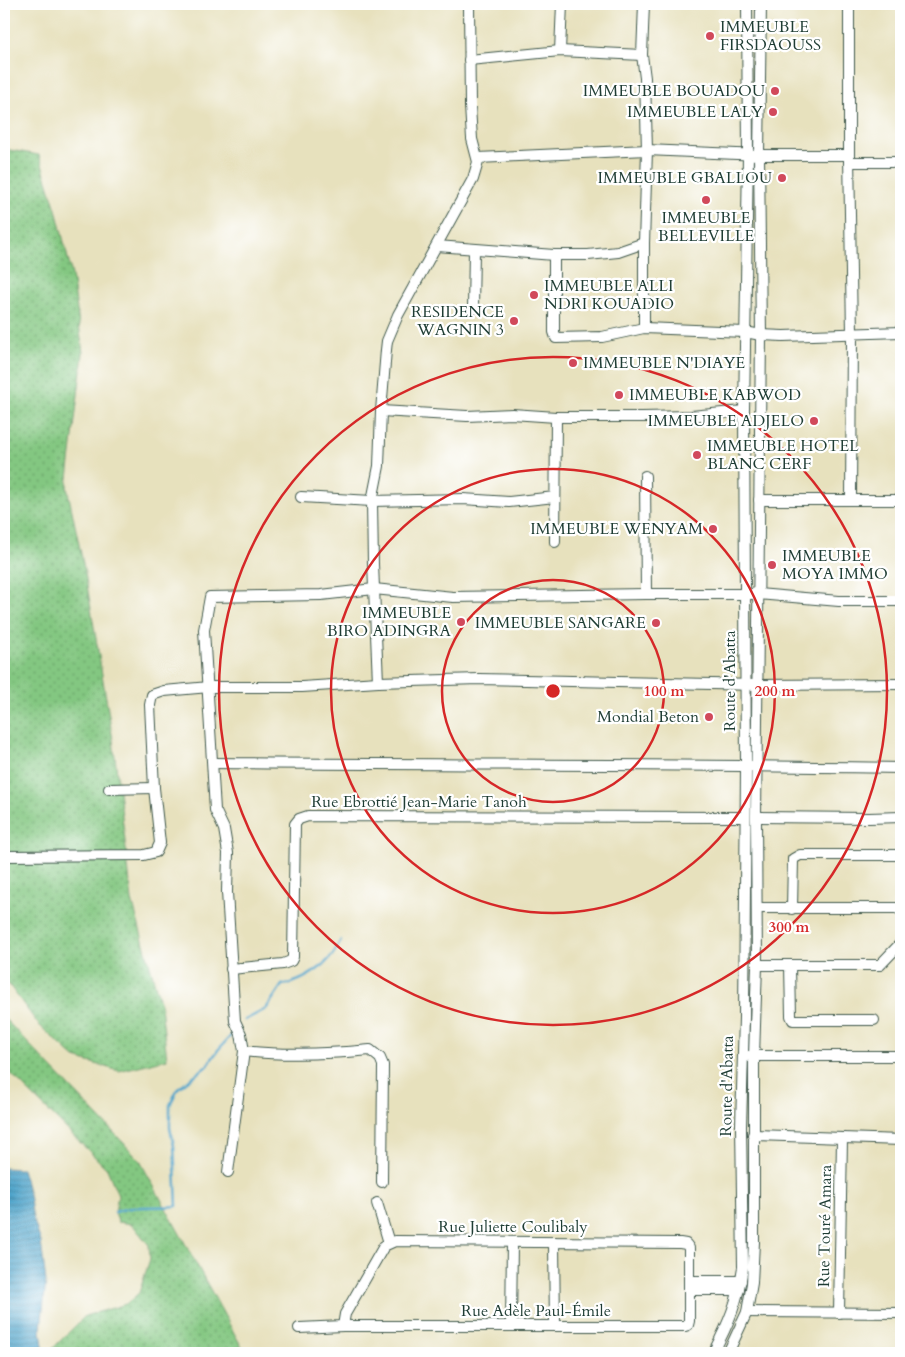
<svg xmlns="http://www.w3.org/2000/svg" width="905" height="1357" font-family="Cardo,serif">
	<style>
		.grass { fill: url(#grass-dots); stroke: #51825a }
		.water { fill: url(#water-rules); stroke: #377080 }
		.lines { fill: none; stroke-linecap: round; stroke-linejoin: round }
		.stream { stroke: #4fa4cb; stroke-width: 2.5 }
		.minor-casing { stroke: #3d5649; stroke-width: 12 }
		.minor { stroke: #fff; stroke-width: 10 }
		.ring { fill: none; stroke: #d62828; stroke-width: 2.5 }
		.poi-dot { fill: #d1495b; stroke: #fff; stroke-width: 2 }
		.labels { text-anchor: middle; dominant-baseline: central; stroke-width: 4.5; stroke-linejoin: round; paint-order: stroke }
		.poi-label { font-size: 16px; fill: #1f3d34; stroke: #fff; text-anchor: end }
		.street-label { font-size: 16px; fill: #1f3d34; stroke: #fff }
		.centre { fill: #d62828; stroke: #fff; stroke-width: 2.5 }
		.ring-label { font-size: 15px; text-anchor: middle; font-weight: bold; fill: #d62828; stroke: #fff; stroke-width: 4.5; stroke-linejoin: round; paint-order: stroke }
	</style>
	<defs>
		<pattern id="grass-dots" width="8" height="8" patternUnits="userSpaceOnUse" patternTransform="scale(1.25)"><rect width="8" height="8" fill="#83c781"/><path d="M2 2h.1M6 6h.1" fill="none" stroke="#6ba36a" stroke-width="1.8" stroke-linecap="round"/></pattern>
		<pattern id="water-rules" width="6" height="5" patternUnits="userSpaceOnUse" patternTransform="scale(1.25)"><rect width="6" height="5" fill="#4fa4cb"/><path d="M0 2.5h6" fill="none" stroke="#4187a6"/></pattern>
	</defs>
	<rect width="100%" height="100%" fill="#fff"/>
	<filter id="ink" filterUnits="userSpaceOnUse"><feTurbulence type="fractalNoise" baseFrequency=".02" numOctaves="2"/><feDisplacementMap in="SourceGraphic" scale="10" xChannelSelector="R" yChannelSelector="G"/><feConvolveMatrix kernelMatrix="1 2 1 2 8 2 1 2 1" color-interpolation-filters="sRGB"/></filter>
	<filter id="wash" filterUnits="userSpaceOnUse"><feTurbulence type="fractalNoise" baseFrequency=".0096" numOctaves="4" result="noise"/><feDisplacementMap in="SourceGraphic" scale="20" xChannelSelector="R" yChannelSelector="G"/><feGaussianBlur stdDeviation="1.12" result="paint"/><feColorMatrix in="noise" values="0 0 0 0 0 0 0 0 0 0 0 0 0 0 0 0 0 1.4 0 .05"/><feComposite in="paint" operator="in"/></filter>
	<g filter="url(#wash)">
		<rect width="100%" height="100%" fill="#e7e1bd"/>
		<!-- grass -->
		<g class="grass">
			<polygon points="4,149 39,155 56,209 72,275 83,353 67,487 85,573 113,740 132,900 161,1006 167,1059 119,1071 75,1058 38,1024 4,978"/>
			<polygon points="4,1018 139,1159 245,1353 48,1353 85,1316 126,1304 139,1293 150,1259 149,1245 132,1224 118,1222 115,1212 118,1195 107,1169 4,1067"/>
		</g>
		<!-- water -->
		<polygon class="water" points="4,1168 22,1169 29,1194 33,1218 41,1242 46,1281 41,1330 44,1353 4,1353"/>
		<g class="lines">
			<!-- stream -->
			<g class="stream">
				<path d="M 245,1020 L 266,1009 L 282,985 C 299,983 323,969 333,954 C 336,950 338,945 341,940"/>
				<path d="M 115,1212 C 136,1204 156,1208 177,1206 L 174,1146 L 170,1128 L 170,1105 L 178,1088 L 207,1066 L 218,1050 L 236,1030"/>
			</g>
		</g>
	</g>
	<g filter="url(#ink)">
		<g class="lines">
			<!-- minor casing -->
			<g class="minor-casing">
				<g id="minor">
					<polyline points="849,4 849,155 852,333 851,500"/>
					<polyline points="560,51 562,4"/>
					<polyline points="469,60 560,51 642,55"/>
					<polyline points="478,158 647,150 759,155 849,155"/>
					<polyline points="849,162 901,162"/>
					<polyline points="437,246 554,255 588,255 618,252 644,243"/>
					<polyline points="554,255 554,332 556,338 602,337 644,328 745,332 761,335 783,336 901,332"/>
					<polyline points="473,309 474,250"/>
					<polyline points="644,328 644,243 647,150 645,78 642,55 644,4"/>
					<polyline points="381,411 467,416 512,414 556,417 642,417 691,416 744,411"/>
					<polyline points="645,476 646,594"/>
					<polyline points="301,497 372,501 463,499 509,502 555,497"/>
					<polyline points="759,500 901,500"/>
					<polyline points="555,542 556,417"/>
					<polyline points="378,682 373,564 372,501 379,466 381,411 386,350 387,341 398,315 473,179 478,162 472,139 470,106 469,4"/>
					<path d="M 213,763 C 442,765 672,764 901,768"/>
					<polyline points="109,789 154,788"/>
					<polyline points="756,817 869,818 901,817"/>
					<polyline points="4,856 144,855 156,852 160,843 154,788 150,705 152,695 164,691 209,687 302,687 378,682 479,679 758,685 901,684"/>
					<polyline points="757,908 896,908 901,910"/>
					<polyline points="792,909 793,859 800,855 901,855"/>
					<polyline points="757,965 880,965 901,943"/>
					<polyline points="790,965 791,1016 793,1020 874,1020"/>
					<polyline points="231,969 283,964 291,961 293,957 295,824 299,819 308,816 744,817"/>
					<polyline points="749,1056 901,1056"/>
					<polyline points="753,1135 901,1140"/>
					<polyline points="228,1172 244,1051"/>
					<path d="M 382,1182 L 383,1065 L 380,1058 L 370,1050 C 328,1054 287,1056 244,1051 L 241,1034 L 235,1021 L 227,892 L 228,853 L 224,829 L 215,810 L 204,630 L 210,597 L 321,595 L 374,589 L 453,597 L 646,594 L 758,594 L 839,601 L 901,601"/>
					<polyline points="377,1203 389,1243"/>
					<polyline points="554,1242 555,1326"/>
					<polyline points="690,1281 741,1281"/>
					<polyline points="690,1290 739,1290"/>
					<polyline points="747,1312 901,1313"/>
					<polyline points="839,1313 842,1139"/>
					<polyline points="511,1326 512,1242"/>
					<polyline points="299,1328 343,1326 685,1326 688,1325 689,1321 689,1248 686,1244 680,1243 395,1241 384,1246 345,1314 343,1326"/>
					<path d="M 713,1353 C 729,1323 738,1301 743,1267 L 741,1126 L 744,1017 L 746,766 L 744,411 L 748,155 L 747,4"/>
					<polyline points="728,1353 747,1312 752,1283 754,1242 754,1056 757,965 756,817 761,335 759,155 761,4"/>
				</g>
			</g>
			<!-- minor -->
			<use href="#minor" class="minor"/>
		</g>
	</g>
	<!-- distance rings -->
	<g class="ring">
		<circle cx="553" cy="691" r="111"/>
		<circle cx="553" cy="691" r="222"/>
		<circle cx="553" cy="691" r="334"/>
	</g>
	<!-- markers -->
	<g class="poi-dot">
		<circle cx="710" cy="36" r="5"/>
		<circle cx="775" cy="91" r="5"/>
		<circle cx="773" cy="112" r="5"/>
		<circle cx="782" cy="178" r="5"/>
		<circle cx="706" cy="200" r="5"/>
		<circle cx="534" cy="295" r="5"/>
		<circle cx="514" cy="321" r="5"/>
		<circle cx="573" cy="363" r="5"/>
		<circle cx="619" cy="395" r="5"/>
		<circle cx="814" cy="421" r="5"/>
		<circle cx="697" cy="455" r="5"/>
		<circle cx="713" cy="529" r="5"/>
		<circle cx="772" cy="565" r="5"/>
		<circle cx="461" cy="622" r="5"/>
		<circle cx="656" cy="623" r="5"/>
		<circle cx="709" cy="717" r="5"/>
	</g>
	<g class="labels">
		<!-- poi labels -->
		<g class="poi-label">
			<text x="720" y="27" text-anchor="start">IMMEUBLE<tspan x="720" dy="18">FIRSDAOUSS</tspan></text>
			<text x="765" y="91">IMMEUBLE BOUADOU</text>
			<text x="763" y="112">IMMEUBLE LALY</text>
			<text x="772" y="178">IMMEUBLE GBALLOU</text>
			<text x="706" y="218" text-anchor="middle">IMMEUBLE<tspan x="706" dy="18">BELLEVILLE</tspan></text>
			<text x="544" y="286" text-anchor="start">IMMEUBLE ALLI<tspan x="544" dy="18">NDRI KOUADIO</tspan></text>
			<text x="504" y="312">RESIDENCE<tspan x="504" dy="18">WAGNIN 3</tspan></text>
			<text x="583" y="363" text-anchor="start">IMMEUBLE N'DIAYE</text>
			<text x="629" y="395" text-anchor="start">IMMEUBLE KABWOD</text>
			<text x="804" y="421">IMMEUBLE ADJELO</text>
			<text x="707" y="446" text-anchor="start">IMMEUBLE HOTEL<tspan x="707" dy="18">BLANC CERF</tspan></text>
			<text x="703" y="529">IMMEUBLE WENYAM</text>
			<text x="782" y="556" text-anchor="start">IMMEUBLE<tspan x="782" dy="18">MOYA IMMO</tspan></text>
			<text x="451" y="613">IMMEUBLE<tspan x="451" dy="18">BIRO ADINGRA</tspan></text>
			<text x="646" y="623">IMMEUBLE SANGARE</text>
			<text x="699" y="717">Mondial Beton</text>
		</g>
		<!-- street labels -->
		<g class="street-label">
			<text transform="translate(730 681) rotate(-90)">Route d'Abatta</text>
			<text x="419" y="802">Rue Ebrottié Jean-Marie Tanoh</text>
			<text transform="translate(727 1086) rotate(-89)">Route d'Abatta</text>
			<text transform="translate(825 1226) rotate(-89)">Rue Touré Amara</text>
			<text x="513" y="1227">Rue Juliette Coulibaly</text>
			<text x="536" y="1311">Rue Adèle Paul-Émile</text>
		</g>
	</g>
	<circle cx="553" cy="691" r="8" class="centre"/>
	<g class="ring-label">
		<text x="664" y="696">100 m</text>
		<text x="775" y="696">200 m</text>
		<text x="789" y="932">300 m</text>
	</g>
	<!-- margin -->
	<rect width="905" height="1357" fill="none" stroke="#fff" stroke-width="20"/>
</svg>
